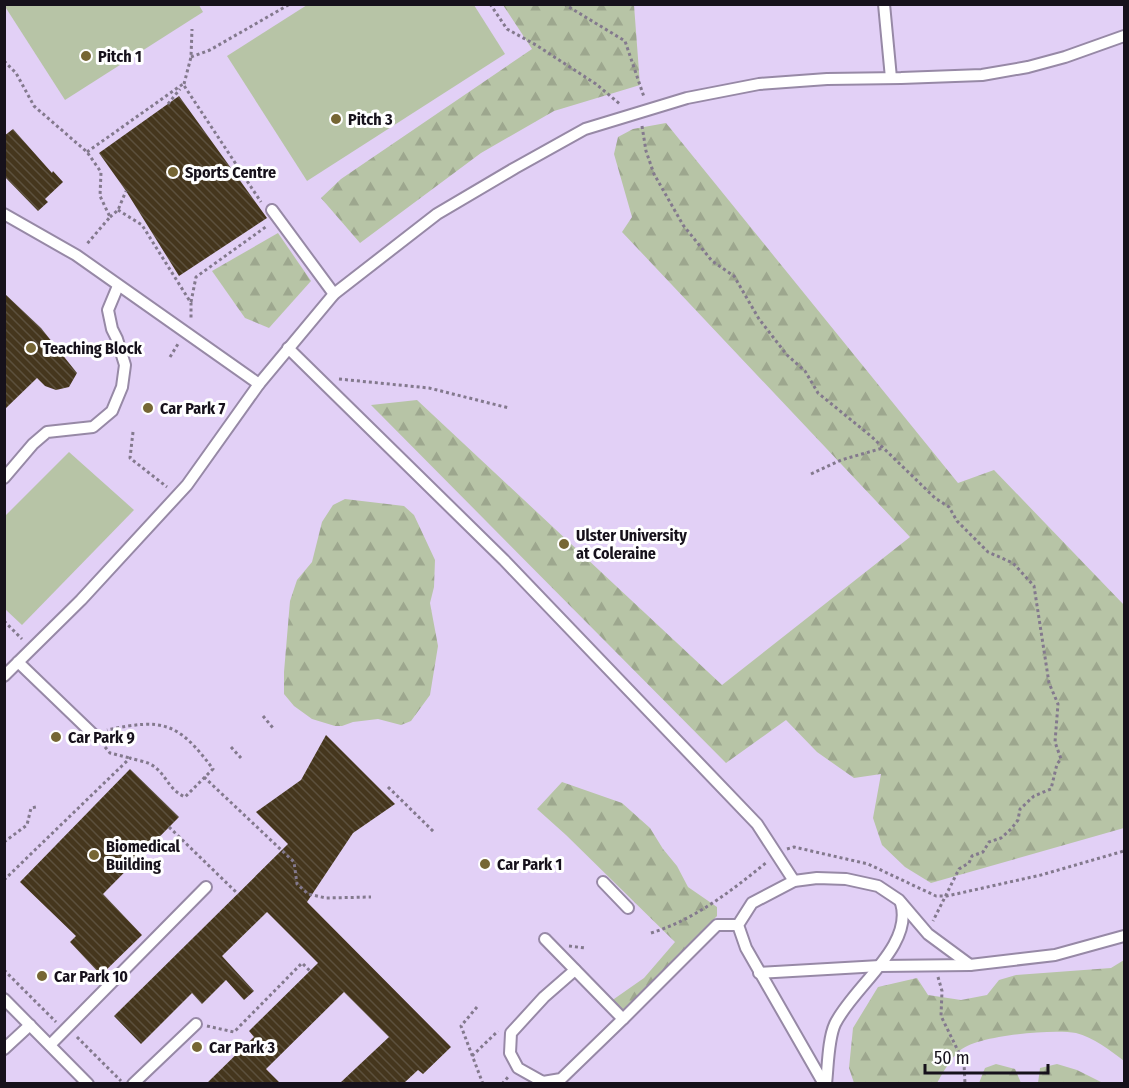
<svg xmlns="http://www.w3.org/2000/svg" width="1129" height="1088" font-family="'Fira Sans Condensed',sans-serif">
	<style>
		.built { fill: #e2d0f6 }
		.grass { fill: #b7c4a6 }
		.forest { fill: url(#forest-firs) }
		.building { fill: url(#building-back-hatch) }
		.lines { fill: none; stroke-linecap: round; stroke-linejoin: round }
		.lane-casing { stroke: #9789a6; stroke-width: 14 }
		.path { stroke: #83798d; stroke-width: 3; stroke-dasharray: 3 3; stroke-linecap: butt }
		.lane { stroke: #fff; stroke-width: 10 }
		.poi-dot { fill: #766634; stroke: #fff; stroke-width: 2 }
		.labels { text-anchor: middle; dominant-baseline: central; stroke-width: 6; stroke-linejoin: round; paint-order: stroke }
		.poi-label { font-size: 16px; font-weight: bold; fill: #16111b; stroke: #fff; text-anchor: start }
	</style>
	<defs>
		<pattern id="forest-firs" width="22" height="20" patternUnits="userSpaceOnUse" patternTransform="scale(1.5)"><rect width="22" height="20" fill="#b7c4a6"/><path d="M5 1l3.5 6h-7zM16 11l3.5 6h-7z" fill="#9da78e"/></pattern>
		<pattern id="building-back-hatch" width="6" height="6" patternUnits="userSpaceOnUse" patternTransform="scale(1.5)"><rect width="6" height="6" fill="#45361d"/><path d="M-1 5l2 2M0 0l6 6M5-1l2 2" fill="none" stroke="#5c503d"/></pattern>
	</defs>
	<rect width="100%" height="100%" fill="#eedffe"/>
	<!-- built -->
	<polygon class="built" points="5,5 1124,5 1124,1083 5,1084"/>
	<!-- grass -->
	<g class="grass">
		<polygon points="199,5 203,12 65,100 4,5"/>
		<polygon points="307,5 474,5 505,54 307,181 227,56"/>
		<polygon points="69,452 134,510 22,625 5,609 5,516"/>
	</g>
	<!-- forest -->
	<g class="forest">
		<polygon points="503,5 634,5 640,85 554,111 481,153 360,243 321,198 341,179 532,49"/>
		<polygon points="666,123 958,483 994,470 1124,605 1124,828 931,883 905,867 882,845 873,818 881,774 854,778 817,752 786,720 726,763 371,405 417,400 722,685 910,537 622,232 632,217 614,154 618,137 633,129"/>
		<polygon points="278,233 311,281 269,328 245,318 212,271"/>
		<polygon points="345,499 404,506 414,515 435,560 434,587 430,603 438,646 430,695 411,721 401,725 378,719 353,722 342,726 335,726 312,719 294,706 284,694 284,672 290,601 297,580 312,562 322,522 333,505"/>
		<polygon points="562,782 622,803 650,828 663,849 677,866 688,887 717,907 717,916 617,1017 604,1006 644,978 675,942 566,835 537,809"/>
		<path d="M 1124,960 L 1124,1061 C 1111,1051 1093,1037 1076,1033 C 1052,1029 974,1035 958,1052 C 950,1060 942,1074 937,1083 L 854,1083 L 849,1068 L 853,1028 L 878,987 L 917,978 L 928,995 L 961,1000 L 987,995 L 999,980 L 1016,975 L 1111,968 Z"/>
		<polygon points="996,1064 1015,1069 1021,1083 979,1083 985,1068"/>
		<polygon points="1057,1064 1077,1070 1103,1083 1038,1083 1040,1068"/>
	</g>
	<!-- building -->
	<g class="building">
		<polygon points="179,96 267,218 179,276 126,191 99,153"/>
		<polygon points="13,129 52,173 53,171 63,182 45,199 48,202 38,211 4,176 4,136"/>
		<polygon points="4,293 41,328 77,373 69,387 56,390 45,386 37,378 4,410"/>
		<polygon points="326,735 395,804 353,833 307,902 451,1047 423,1074 418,1070 404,1083 340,1083 389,1037 344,992 266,1069 280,1083 207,1083 254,1037 249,1031 318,963 267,912 222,956 254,991 244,1000 226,980 202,1004 192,993 141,1044 114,1016 288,844 256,812 301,780"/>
		<polygon points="130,769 179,817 103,894 142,935 101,975 70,942 76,936 20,882"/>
	</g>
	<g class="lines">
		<!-- lane casing -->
		<g class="lane-casing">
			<g id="lane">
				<polyline points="884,4 891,78"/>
				<polyline points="272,210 334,294"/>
				<polyline points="4,214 76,255 259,384"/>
				<polyline points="288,348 504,560 757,824 794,881"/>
				<polyline points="4,478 33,444 47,432 93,427 112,411 122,387 125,365 117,339 112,329 108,310 118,286"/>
				<polyline points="18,662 97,738"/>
				<polyline points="4,676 81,600 187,485 259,384 334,294 437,214 515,168 585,129 687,98 759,84 827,79 901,78 982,75 1028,67 1065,57 1124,36"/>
				<polyline points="603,882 628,908"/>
				<polyline points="545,939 623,1019 717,925 738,925"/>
				<polyline points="575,970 544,997 511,1033 510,1053 518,1068 543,1082 561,1079 623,1019"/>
				<polyline points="759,973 880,966 970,965 1055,955 1124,936"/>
				<polyline points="4,999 88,1084"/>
				<polyline points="50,1045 206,887"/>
				<polyline points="4,1049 30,1025"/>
				<polyline points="133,1084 196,1024"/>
				<polyline points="824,1084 746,948 738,925 752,903 794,881 817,878 846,879 878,886 899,900 928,934 970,965"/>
				<path d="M 826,1084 C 828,1067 828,1039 835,1024 C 853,987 914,946 901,903"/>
			</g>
		</g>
		<!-- path -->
		<g class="path">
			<polyline points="490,4 507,29 536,45 596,84 621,105"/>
			<polyline points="564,4 625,41 644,97"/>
			<polyline points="191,57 210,50 290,4"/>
			<polyline points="4,61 16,73 34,106 87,152 101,172 100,196 110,217 86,245"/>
			<polyline points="184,84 191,57 192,29"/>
			<polyline points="168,104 180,89"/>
			<polyline points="642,126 646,151 654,174 683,225 712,261 734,276 759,319 787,355 805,371 818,393 872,437 935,498 949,507 957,521 988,552 1013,563 1034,586 1049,683 1058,704 1055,742 1061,759 1057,764 1051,789 1034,796 1020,809 1018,820 1011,829 1001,838 989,842 983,852 972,856 969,863 959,869 933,921"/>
			<polyline points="87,152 183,84 261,202"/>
			<polyline points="118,210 142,225 191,303 191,319"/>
			<polyline points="110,217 118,210 126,191"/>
			<polyline points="191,302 196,277 267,226"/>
			<polyline points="170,357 178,344"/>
			<polyline points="339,379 429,388 509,408"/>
			<polyline points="133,432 130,458 167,487"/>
			<polyline points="811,474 841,460 883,448"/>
			<polyline points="4,621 22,639"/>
			<polyline points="263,716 273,728"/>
			<polyline points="105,747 110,753 130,758"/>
			<polyline points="231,747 241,758"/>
			<polyline points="204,777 294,862 297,884 308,894 326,898 371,897"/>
			<polyline points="388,787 434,832"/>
			<polyline points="169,827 238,894"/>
			<polyline points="4,842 27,825 31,808 36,807"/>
			<polyline points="787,849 794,847 868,864 936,896 947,896 1041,875 1124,851"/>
			<path d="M 4,880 L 130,758 C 136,760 144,761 150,764 C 166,772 167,789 185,797 L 213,769 C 178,722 163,718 107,730"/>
			<path d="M 651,933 C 696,919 731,891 767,862"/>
			<polyline points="569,946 585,948"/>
			<polyline points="4,970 56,1022"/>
			<polyline points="938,977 942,991 941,1016 964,1063 965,1084"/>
			<polyline points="477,1007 461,1026 483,1084"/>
			<polyline points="207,1026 234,1032 302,963 310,971"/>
			<polyline points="77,1037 121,1081"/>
			<polyline points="472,1056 498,1031"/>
			<polyline points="502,1084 508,1077"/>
		</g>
		<!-- lane -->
		<use href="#lane" class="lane"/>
	</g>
	<!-- markers -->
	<g class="poi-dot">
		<circle cx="86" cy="56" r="6"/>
		<circle cx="336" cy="119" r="6"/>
		<circle cx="173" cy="172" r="6"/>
		<circle cx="31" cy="348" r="6"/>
		<circle cx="148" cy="408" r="6"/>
		<circle cx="564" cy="544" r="6"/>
		<circle cx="56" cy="737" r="6"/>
		<circle cx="94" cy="855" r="6"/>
		<circle cx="485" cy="864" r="6"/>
		<circle cx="42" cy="976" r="6"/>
		<circle cx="197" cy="1047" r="6"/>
	</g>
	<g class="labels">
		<!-- poi labels -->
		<g class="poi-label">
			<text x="98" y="56">Pitch 1</text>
			<text x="348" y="119">Pitch 3</text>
			<text x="185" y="172">Sports Centre</text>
			<text x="43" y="348">Teaching Block</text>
			<text x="160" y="408">Car Park 7</text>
			<text x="576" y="535">Ulster University<tspan x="576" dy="18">at Coleraine</tspan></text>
			<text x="68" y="737">Car Park 9</text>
			<text x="106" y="846">Biomedical<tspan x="106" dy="18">Building</tspan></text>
			<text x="497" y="864">Car Park 1</text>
			<text x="54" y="976">Car Park 10</text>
			<text x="209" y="1047">Car Park 3</text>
		</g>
	</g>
	<!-- border -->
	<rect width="1129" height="1088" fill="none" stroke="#16111b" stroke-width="12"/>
	<!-- scale -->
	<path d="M925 1064v9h123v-9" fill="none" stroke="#16111b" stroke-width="3"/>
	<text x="934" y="1064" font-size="18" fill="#16111b" stroke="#ffffff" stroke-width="4.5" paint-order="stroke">50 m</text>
</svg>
